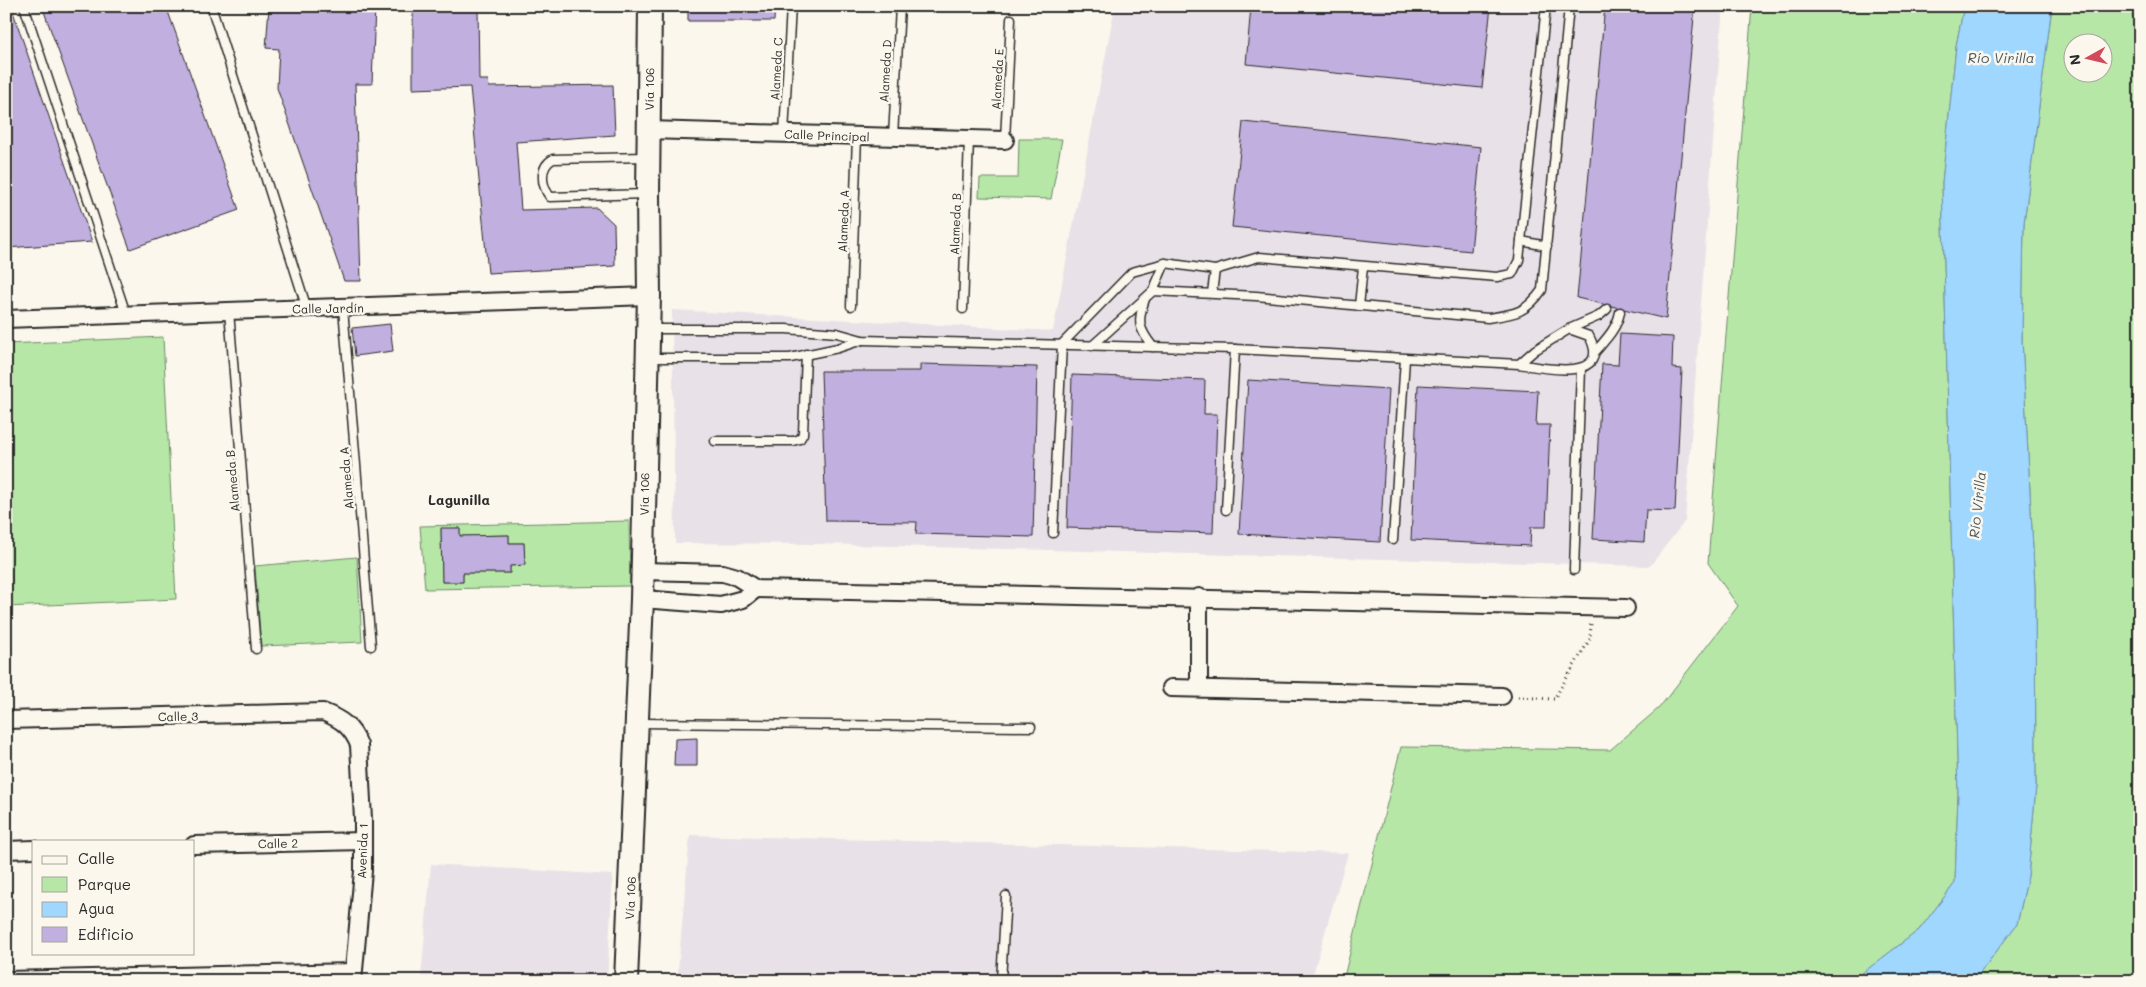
<svg xmlns="http://www.w3.org/2000/svg" width="2146" height="987" font-family="Mali,sans-serif">
	<style>
		.built { fill: #e9e1e8 }
		.green { fill: #b6e7a7; stroke: #708969; fill-rule: evenodd }
		.water { fill: #9fd7ff; stroke: #7192aa }
		.building { fill: #c0afdf; stroke: #2b2b2b }
		.lines { fill: none; stroke-linecap: round; stroke-linejoin: round }
		.lane-casing { stroke: #2b2b2b; stroke-width: 11 }
		.street-casing { stroke: #2b2b2b; stroke-width: 20 }
		.secondary-casing { stroke: #2b2b2b; stroke-width: 26 }
		.path { stroke: #2b2b2b; stroke-width: 3; stroke-dasharray: 1 4; stroke-linecap: butt }
		.lane { stroke: #fbf7ec; stroke-width: 8 }
		.street { stroke: #fbf7ec; stroke-width: 16 }
		.secondary { stroke: #fbf7ec; stroke-width: 22 }
		.labels { text-anchor: middle; dominant-baseline: central; stroke-width: 5; stroke-linejoin: round; paint-order: stroke }
		.street-label { font-size: 12px; fill: #2b2b2b; stroke: #fbf7ec }
		.water-label { font-size: 14px; font-style: italic; fill: #485660; stroke: #fbf7ec }
		.neighbourhood-label { font-size: 14px; font-weight: bold; fill: #2b2b2b; stroke: #fbf7ec }
	</style>
	<rect width="100%" height="100%" fill="#fbf7ec"/>
	<filter id="ink" filterUnits="userSpaceOnUse"><feTurbulence type="fractalNoise" baseFrequency=".02" numOctaves="2"/><feDisplacementMap in="SourceGraphic" scale="10" xChannelSelector="R" yChannelSelector="G"/><feConvolveMatrix kernelMatrix="1 2 1 2 8 2 1 2 1" color-interpolation-filters="sRGB"/></filter>
	<g filter="url(#ink)">
		<!-- built -->
		<g class="built">
			<polygon points="1115,6 1723,6 1685,521 1650,566 816,544 675,543 672,310 1053,331"/>
			<polygon points="690,835 1348,853 1311,981 677,981"/>
			<polygon points="431,864 613,875 607,981 457,981 421,978"/>
		</g>
		<!-- green -->
		<g class="green">
			<polygon points="1752,6 1964,6 1956,46 1942,183 1958,793 1955,883 1919,930 1852,981 1343,981 1401,747 1610,750 1659,708 1738,606 1708,563"/>
			<path d="M 2052,6 L 2127,6 L 2140,30 L 2140,981 L 1974,981 L 2017,924 L 2028,876 L 2036,786 L 2035,587 L 2022,339 L 2024,223 ZM 2074,42 L 2104,42 L 2104,72 L 2074,72 Z"/>
			<polygon points="1019,139 1062,139 1051,199 979,197 980,178 1018,178"/>
			<polygon points="163,337 176,599 6,607 6,344"/>
			<path d="M 629,521 L 630,586 L 425,589 L 420,526 ZM 460,528 L 460,536 L 509,535 L 509,543 L 524,543 L 525,565 L 510,566 L 510,573 L 463,573 L 463,582 L 442,582 L 441,529 Z"/>
			<polygon points="357,557 362,642 261,646 255,566"/>
		</g>
		<!-- water -->
		<polygon class="water" points="1964,6 2052,6 2024,223 2022,339 2035,587 2036,786 2028,876 2017,924 1974,981 1852,981 1919,930 1955,883 1958,793 1942,183 1956,46"/>
		<!-- building -->
		<g class="building">
			<polygon points="6,6 11,6 92,242 6,248"/>
			<polygon points="42,6 166,6 239,210 130,249"/>
			<polygon points="269,6 375,6 372,84 355,84 361,281 344,281 277,88 279,49 266,48"/>
			<polygon points="413,6 478,6 479,80 488,80 489,87 613,85 615,135 516,142 521,210 597,208 614,224 615,266 488,273 470,87 413,89"/>
			<polygon points="688,6 775,6 774,21 688,21"/>
			<polygon points="1251,6 1491,6 1482,88 1246,64"/>
			<polygon points="1605,6 1695,6 1666,319 1577,298"/>
			<polygon points="1243,122 1481,147 1471,251 1232,227"/>
			<polygon points="390,324 393,351 355,356 352,328"/>
			<polygon points="1620,334 1673,337 1672,368 1682,369 1675,511 1646,510 1644,542 1593,539 1602,364 1618,365"/>
			<polygon points="920,364 1037,367 1033,537 916,534 917,522 826,521 821,371 920,371"/>
			<polygon points="1072,375 1205,380 1204,414 1217,414 1213,533 1067,528"/>
			<polygon points="1248,380 1389,389 1380,542 1239,534"/>
			<polygon points="1418,385 1538,391 1536,425 1550,425 1546,527 1531,527 1530,546 1411,540"/>
			<polygon points="441,528 460,528 460,536 509,535 509,543 524,543 525,565 510,566 510,573 463,573 463,582 442,582"/>
			<polygon points="697,738 697,766 674,766 675,739"/>
		</g>
		<g class="lines">
			<!-- lane casing -->
			<g class="lane-casing">
				<g id="lane">
					<polyline points="24,6 126,314"/>
					<polyline points="211,6 307,309"/>
					<polyline points="784,134 791,6"/>
					<polyline points="893,137 900,6"/>
					<polyline points="1005,140 1011,19"/>
					<path d="M 645,194 L 550,197 C 541,185 539,167 553,159 L 646,157"/>
					<polyline points="1521,241 1547,246"/>
					<polyline points="1153,291 1165,263"/>
					<polyline points="1212,293 1215,270"/>
					<path d="M 1145,299 C 1137,321 1138,328 1153,347"/>
					<polyline points="851,306 857,136"/>
					<polyline points="1359,306 1363,267"/>
					<polyline points="343,308 371,646"/>
					<polyline points="963,309 969,139"/>
					<polyline points="229,311 256,649"/>
					<path d="M 650,329 L 786,329 L 837,333 L 862,340 L 1235,349 L 1519,364 C 1541,368 1614,383 1589,336 L 1569,329 L 1535,350 L 1519,364"/>
					<polyline points="1569,329 1599,316 1607,309"/>
					<path d="M 1092,346 L 1153,291 L 1256,296 L 1488,318 C 1515,314 1526,313 1542,290 L 1569,6"/>
					<path d="M 1595,352 C 1605,340 1617,329 1620,312"/>
					<polyline points="649,358 790,358 838,348 862,340"/>
					<polyline points="715,441 793,441 800,439 803,434 806,354"/>
					<polyline points="1226,510 1235,349"/>
					<polyline points="1053,533 1062,344 1132,272 1165,263 1215,270 1259,257 1497,277 1512,274 1519,260 1521,241 1546,6"/>
					<polyline points="1393,540 1405,359"/>
					<polyline points="1574,570 1581,368"/>
					<polyline points="638,723 1031,727"/>
					<polyline points="1001,981 1006,896"/>
				</g>
			</g>
			<!-- street casing -->
			<g class="street-casing">
				<g id="street">
					<polyline points="648,130 1005,140"/>
					<polyline points="6,319 649,296"/>
					<polyline points="643,571 723,573 737,577 756,589 1626,608"/>
					<polyline points="642,599 721,605 743,599 756,589"/>
					<polyline points="1171,688 1502,696"/>
					<polyline points="1199,688 1199,597"/>
					<path d="M 6,720 L 323,712 C 341,719 352,727 359,745 L 363,819 L 363,871 L 353,981"/>
					<polyline points="194,845 363,841"/>
					<polyline points="6,850 34,849"/>
					<polyline points="6,980 353,972"/>
				</g>
			</g>
			<!-- secondary casing -->
			<g class="secondary-casing">
				<polyline id="secondary" points="626,981 642,599 649,296 648,194 650,6"/>
			</g>
			<!-- path -->
			<polyline class="path" points="1518,697 1554,699 1590,639 1591,624"/>
			<!-- lane -->
			<use href="#lane" class="lane"/>
			<!-- street -->
			<use href="#street" class="street"/>
			<!-- secondary -->
			<use href="#secondary" class="secondary"/>
		</g>
	</g>
	<g class="labels">
		<!-- street labels -->
		<g class="street-label">
			<text transform="translate(776 69) rotate(-87)">Alameda C</text>
			<text transform="translate(885 71) rotate(-87)">Alameda D</text>
			<text transform="translate(997 79) rotate(-87)">Alameda E</text>
			<text transform="translate(649 89) rotate(-89)">Vía 106</text>
			<text transform="translate(827 135) rotate(2)">Calle Principal</text>
			<text transform="translate(843 221) rotate(-88)">Alameda A</text>
			<text transform="translate(955 224) rotate(-88)">Alameda B</text>
			<text transform="translate(328 308) rotate(-1)">Calle Jardín</text>
			<text transform="translate(346 478) rotate(-95)">Alameda A</text>
			<text transform="translate(232 481) rotate(-95)">Alameda B</text>
			<text transform="translate(644 494) rotate(-89)">Vía 106</text>
			<text transform="translate(178 716) rotate(-1)">Calle 3</text>
			<text transform="translate(278 843) rotate(-1)">Calle 2</text>
			<text transform="translate(362 851) rotate(-88)">Avenida 1</text>
			<text transform="translate(630 898) rotate(-87)">Vía 106</text>
		</g>
		<!-- water labels -->
		<g class="water-label">
			<text x="2001" y="57">Río Virilla</text>
			<text transform="translate(1977 505) rotate(-84)">Río Virilla</text>
		</g>
		<!-- neighbourhood labels -->
		<g class="neighbourhood-label">
			<text x="459" y="499">Lagunilla</text>
		</g>
	</g>
	<!-- margin -->
	<rect width="2146" height="987" fill="none" stroke="#fbf7ec" stroke-width="25"/>
	<rect x="12" y="12" width="2121" height="962" fill="none" stroke="#2b2b2b" stroke-width="2" filter="url(#ink)"/>
	<!-- legend -->
	<rect x="32" y="840" width="162" height="115" fill="#fbf7ec" stroke="#a8a59f"/>
	<rect x="42" y="856" width="25" height="8" fill="#fbf7ec" stroke="#a8a59f"/>
	<text x="78" y="864" font-size="15" fill="#2b2b2b">Calle</text>
	<rect x="42" y="877" width="25" height="15" fill="#b6e7a7" stroke="#a8a59f"/>
	<text x="78" y="890" font-size="15" fill="#2b2b2b">Parque</text>
	<rect x="42" y="902" width="25" height="15" fill="#9fd7ff" stroke="#a8a59f"/>
	<text x="78" y="914" font-size="15" fill="#2b2b2b">Agua</text>
	<rect x="42" y="927" width="25" height="15" fill="#c0afdf" stroke="#a8a59f"/>
	<text x="78" y="940" font-size="15" fill="#2b2b2b">Edificio</text>
	<!-- north arrow -->
	<g transform="translate(2088 58) rotate(262)"><circle r="24" fill="#fbf7ec" stroke="#a8a59f"/>
	<path d="M0-4L9 19L0 12L-9 19Z" fill="#d1495b"/>
	<text y="-8" font-size="14" font-weight="bold" text-anchor="middle" fill="#2b2b2b">N</text>
	</g>
</svg>
